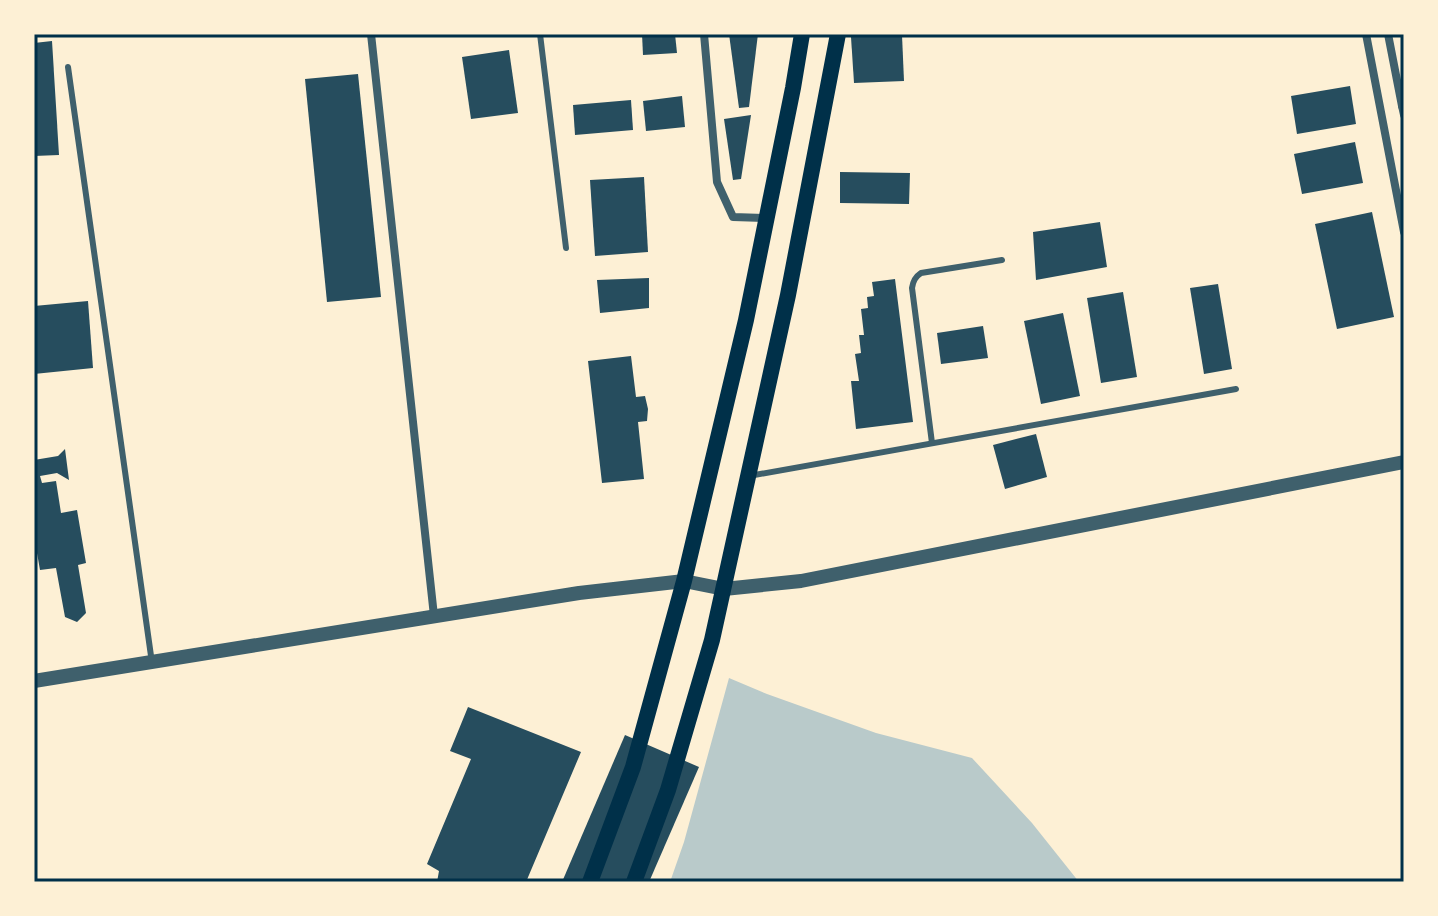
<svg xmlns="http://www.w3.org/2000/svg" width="1438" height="916" font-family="'Sofia Sans Condensed',sans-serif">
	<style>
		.green { fill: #b9caca }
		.building { fill: #264d5e }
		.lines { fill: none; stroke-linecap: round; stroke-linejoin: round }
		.service { stroke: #3f606c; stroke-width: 6 }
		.minor { stroke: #3f606c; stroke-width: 8 }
		.tertiary { stroke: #3f606c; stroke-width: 14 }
		.secondary { stroke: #003049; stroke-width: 16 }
		.neatline { fill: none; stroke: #003049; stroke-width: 3 }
	</style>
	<rect width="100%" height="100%" fill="#fdf0d5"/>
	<!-- green -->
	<polygon class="green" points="729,678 767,694 876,733 972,758 1032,823 1079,882 670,882 684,842"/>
	<!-- building -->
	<g class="building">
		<polygon points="642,34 675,34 677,53 643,55"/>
		<polygon points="729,34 758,34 749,107 739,108"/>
		<polygon points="902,35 904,81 854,83 851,37"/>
		<polygon points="52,41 59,155 34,156 34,43"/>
		<polygon points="509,50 518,113 471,119 462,57"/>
		<polygon points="358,74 381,297 327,302 305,79"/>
		<polygon points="1350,86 1356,124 1297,134 1291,96"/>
		<polygon points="682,96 685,127 646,131 643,101"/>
		<polygon points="631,100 633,130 575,135 573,105"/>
		<polygon points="751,115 741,179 733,180 724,119"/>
		<polygon points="1355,142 1363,183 1302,194 1294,154"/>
		<polygon points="840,172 910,173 909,204 840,203"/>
		<polygon points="644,177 648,252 595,256 590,180"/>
		<polygon points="1372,212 1394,317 1337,329 1315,224"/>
		<polygon points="1100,222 1107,267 1036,280 1033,232"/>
		<polygon points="649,278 649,308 600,313 597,280"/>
		<polygon points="895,279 913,422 856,429 851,381 859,381 855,354 861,353 859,335 864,335 861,309 868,308 867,297 874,296 872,282"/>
		<polygon points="1218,284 1232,369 1204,374 1190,288"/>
		<polygon points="1123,292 1137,377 1101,383 1087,298"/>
		<polygon points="88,301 93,368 34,374 34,306"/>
		<polygon points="1063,313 1080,396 1041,404 1024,321"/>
		<polygon points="983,326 988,358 941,364 937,333"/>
		<polygon points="631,356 636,397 645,396 648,409 647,421 638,422 644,479 602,483 588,361"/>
		<polygon points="1036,434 1047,477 1005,489 993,445"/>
		<polygon points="65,449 69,480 57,473 40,476 42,483 56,481 61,513 77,510 86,563 78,565 86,613 77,622 65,617 56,568 40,570 34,536 34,460 58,456"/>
		<polygon points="468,707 581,752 526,882 437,882 439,871 427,864 471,759 450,751"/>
		<polygon points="625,735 699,767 649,882 562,882"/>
	</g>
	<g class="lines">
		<!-- service -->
		<g class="service">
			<polyline points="540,34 566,248"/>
			<polyline points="68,67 152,663"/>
			<path d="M 932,443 L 912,288 C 913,281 915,277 921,273 L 1002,260"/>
			<polyline points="749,476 1236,389"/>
		</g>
		<!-- minor -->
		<g class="minor">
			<polyline points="371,34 434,616"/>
			<polyline points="704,34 717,182 733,217 766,218"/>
			<polyline points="1366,34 1404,232"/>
			<polyline points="1388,34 1402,106"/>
			<polyline points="1404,105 1402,106 1404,115"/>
		</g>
		<!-- tertiary -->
		<polyline class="tertiary" points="34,681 579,593 684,581 724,589 801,581 1404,462"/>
		<!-- secondary -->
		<g class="secondary">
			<polyline points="590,882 633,767 684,581 746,320 793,88 802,34"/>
			<polyline points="634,882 668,790 712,640 788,295 838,34"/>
		</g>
	</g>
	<!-- border -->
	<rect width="1438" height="916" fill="none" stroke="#fdf0d5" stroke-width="72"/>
	<rect x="36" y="36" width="1366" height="844" class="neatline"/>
</svg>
